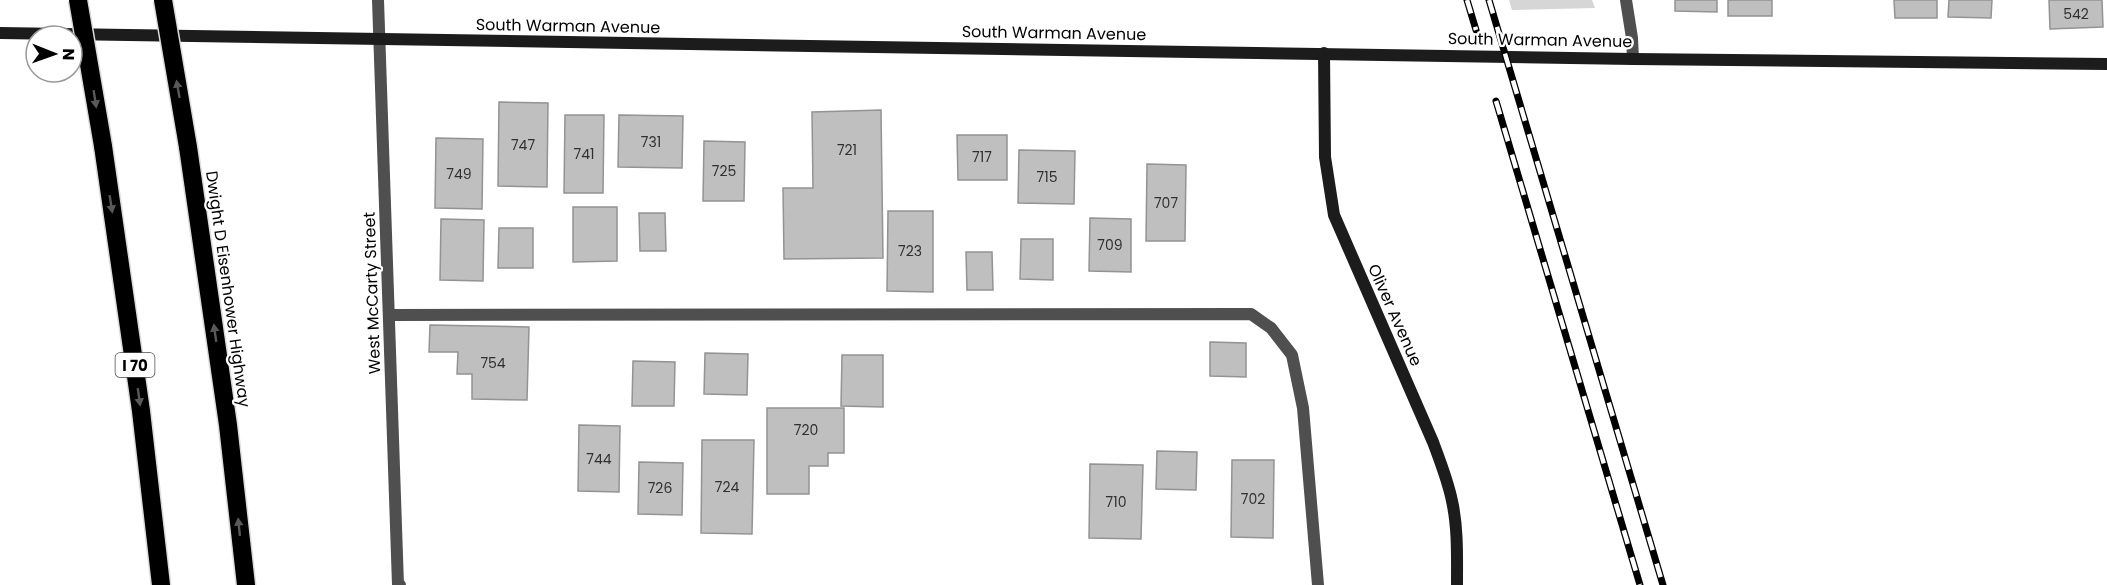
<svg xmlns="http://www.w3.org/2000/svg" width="2107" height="585" font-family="Poppins,sans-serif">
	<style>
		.green { fill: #d6d6d6 }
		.building { fill: #bfbfbf; stroke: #939393; stroke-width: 1.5 }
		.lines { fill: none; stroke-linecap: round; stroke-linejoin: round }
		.highway-casing { stroke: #dbdbdb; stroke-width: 21 }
		.lane { stroke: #4f4f4f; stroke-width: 12 }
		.street { stroke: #4f4f4f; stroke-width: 12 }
		.secondary { stroke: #1c1c1c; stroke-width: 12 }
		.highway { stroke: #000; stroke-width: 18 }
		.rail-casing { stroke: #000; stroke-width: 7 }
		.rail { stroke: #fff; stroke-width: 4.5; stroke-dasharray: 14; stroke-linecap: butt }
		.highway-bridge-casing { stroke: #dbdbdb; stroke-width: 21; stroke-linecap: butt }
		.highway-bridge { stroke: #000; stroke-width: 18 }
		.oneway { fill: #595959 }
		.labels { text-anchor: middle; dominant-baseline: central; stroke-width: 4.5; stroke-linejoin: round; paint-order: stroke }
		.number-label { font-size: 14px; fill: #303030 }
		.shield { fill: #fff; stroke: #4c4c4c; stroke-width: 1.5 }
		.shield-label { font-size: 15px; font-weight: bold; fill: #000 }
		.street-label { font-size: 16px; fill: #000; stroke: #fff }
	</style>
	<rect width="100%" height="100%" fill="#fff"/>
	<!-- green -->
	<polygon class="green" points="1509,0 1592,0 1595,8 1512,10"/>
	<!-- building -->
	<g class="building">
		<polygon points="1675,0 1717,0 1717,12 1675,11"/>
		<rect x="1728" y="0" width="44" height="16"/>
		<polygon points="1894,0 1937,0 1937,18 1895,18"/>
		<polygon points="1949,0 1992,0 1991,18 1948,17"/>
		<polygon points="2049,0 2102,0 2103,27 2050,29"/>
		<polygon points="499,102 548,103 547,187 498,186"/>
		<polygon points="881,110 883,258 784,259 783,188 813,188 812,112"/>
		<polygon points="565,115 604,115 603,193 564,193"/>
		<polygon points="619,115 683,116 682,168 618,167"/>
		<polygon points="957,135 1007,135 1007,180 958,180"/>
		<polygon points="436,138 483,139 482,209 435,208"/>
		<polygon points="704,141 745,142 744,201 703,201"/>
		<polygon points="1019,150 1075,151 1074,204 1018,203"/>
		<polygon points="1147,164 1186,165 1185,241 1146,241"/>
		<polygon points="573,207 617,207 617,261 573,262"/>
		<polygon points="888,211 933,211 933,292 887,291"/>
		<polygon points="639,213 665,213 666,251 640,251"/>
		<polygon points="1090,218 1131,219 1131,272 1089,271"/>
		<polygon points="441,219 484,220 483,281 440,280"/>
		<polygon points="499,228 533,228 533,268 498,268"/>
		<polygon points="1021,239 1053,239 1053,280 1020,279"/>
		<polygon points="966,252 992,252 993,290 967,290"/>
		<polygon points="430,325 529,327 527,400 472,399 472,374 457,374 458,352 429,352"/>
		<polygon points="1210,342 1246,343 1246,377 1210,376"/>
		<polygon points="705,353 748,354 747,395 704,394"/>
		<polygon points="842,355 883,355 883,407 841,406"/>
		<polygon points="633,361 675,362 674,406 632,406"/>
		<polygon points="767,408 844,408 844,453 828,453 828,466 809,466 809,494 767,494"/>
		<polygon points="579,425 620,426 619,492 578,491"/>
		<polygon points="702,440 754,440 752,534 701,533"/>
		<polygon points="1157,451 1197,452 1196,490 1156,489"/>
		<polygon points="1232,460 1274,460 1273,538 1231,537"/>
		<polygon points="639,462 683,463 682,515 638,514"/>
		<polygon points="1090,464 1143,465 1141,539 1089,538"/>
	</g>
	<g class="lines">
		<!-- highway casing -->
		<g class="highway-casing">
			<g id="highway">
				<polyline points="103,146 141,411 161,585"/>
				<polyline points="188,147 228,425 246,585"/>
			</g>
		</g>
		<!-- lane -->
		<polyline class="lane" points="389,315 1251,314 1271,328 1292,355 1303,408 1318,585"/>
		<!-- street -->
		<g class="street">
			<polyline points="378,0 398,585 400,585"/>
			<polyline points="1626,0 1632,38 1633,59"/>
		</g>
		<!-- secondary -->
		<g class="secondary">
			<polyline points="0,33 1633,59 2107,64"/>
			<path d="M 1324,53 L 1325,157 L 1334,215 L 1433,442 C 1440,461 1448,481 1452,501 C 1458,528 1457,557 1457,585"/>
		</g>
		<!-- highway -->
		<use href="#highway" class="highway"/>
		<!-- rail casing -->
		<g class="rail-casing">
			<g id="rail">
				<polyline points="1467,0 1476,30"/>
				<polyline points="1489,0 1663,585"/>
				<polyline points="1496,101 1640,585"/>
			</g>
		</g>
		<!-- rail -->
		<use href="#rail" class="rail"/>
		<!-- highway-bridge casing -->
		<g class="highway-bridge-casing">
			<g id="highway-bridge">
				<polyline points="78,0 103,146"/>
				<polyline points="163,0 188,147"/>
			</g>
		</g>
		<!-- highway-bridge -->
		<use href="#highway-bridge" class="highway-bridge"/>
	</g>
	<!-- one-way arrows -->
	<defs><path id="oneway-solid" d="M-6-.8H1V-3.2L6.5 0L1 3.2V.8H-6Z" transform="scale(1.5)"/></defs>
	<g class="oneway">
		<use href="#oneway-solid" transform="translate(178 89) rotate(-100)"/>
		<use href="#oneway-solid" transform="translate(95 99) rotate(81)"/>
		<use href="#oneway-solid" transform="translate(111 204) rotate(81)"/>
		<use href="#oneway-solid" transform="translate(215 333) rotate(-98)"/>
		<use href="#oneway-solid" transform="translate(139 397) rotate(82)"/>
		<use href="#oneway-solid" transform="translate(239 527) rotate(-96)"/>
	</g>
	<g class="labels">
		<!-- number labels -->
		<g class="number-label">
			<text x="2076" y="14">542</text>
			<text x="651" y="142">731</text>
			<text x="523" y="145">747</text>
			<text x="847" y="150">721</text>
			<text x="584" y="154">741</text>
			<text x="982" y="157">717</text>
			<text x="724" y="171">725</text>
			<text x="459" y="174">749</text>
			<text x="1047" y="177">715</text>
			<text x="1166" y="203">707</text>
			<text x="1110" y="245">709</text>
			<text x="910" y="251">723</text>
			<text x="493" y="363">754</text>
			<text x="806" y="430">720</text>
			<text x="599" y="459">744</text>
			<text x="727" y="487">724</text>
			<text x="660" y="488">726</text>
			<text x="1253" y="499">702</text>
			<text x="1116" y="502">710</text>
		</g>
		<!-- shield labels -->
		<rect class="shield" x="115.5" y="353" width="39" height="24" rx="4.5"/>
		<g class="shield-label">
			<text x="135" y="365">I 70</text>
		</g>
		<!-- street labels -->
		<g class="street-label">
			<text transform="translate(568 26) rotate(1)">South Warman Avenue</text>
			<text transform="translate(1054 33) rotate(1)">South Warman Avenue</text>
			<text transform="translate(1540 40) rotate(1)">South Warman Avenue</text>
			<text transform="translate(228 289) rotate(82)">Dwight D Eisenhower Highway</text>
			<text transform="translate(372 293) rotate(-92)">West McCarty Street</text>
			<text transform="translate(1395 315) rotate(66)">Oliver Avenue</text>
		</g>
	</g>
	<!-- north arrow -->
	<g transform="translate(54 54) rotate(91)"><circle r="28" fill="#ffffff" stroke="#999999" stroke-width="1.5"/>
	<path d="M0-4.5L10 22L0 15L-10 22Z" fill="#000000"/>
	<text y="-9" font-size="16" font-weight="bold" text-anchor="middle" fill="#000000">N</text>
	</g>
</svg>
